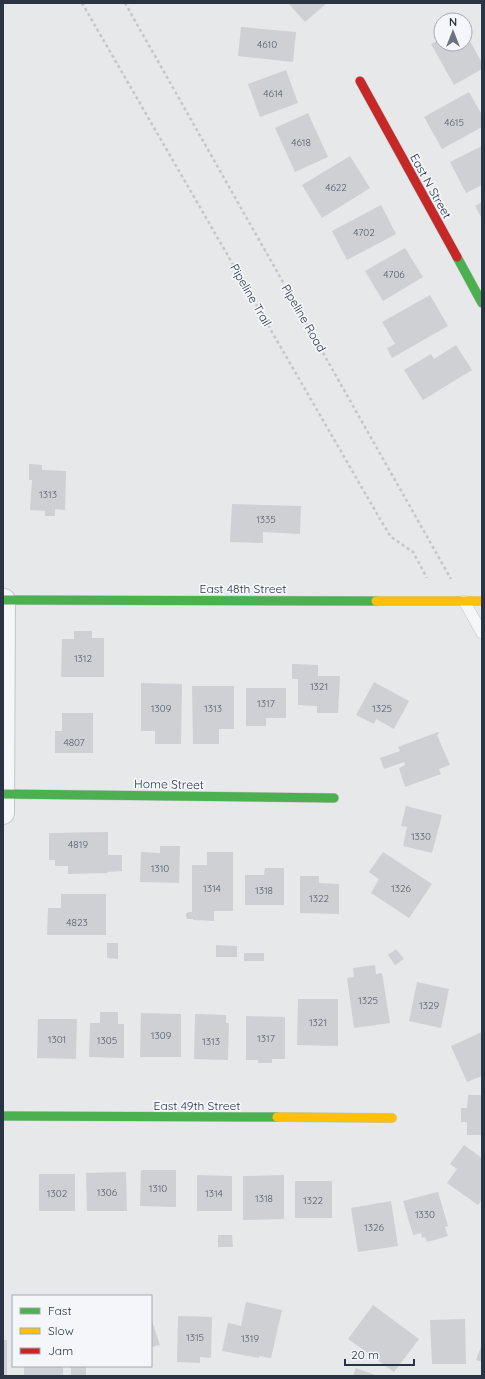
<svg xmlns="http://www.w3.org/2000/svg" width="485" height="1379" font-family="Quicksand,sans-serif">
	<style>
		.building { fill: #ced0d3 }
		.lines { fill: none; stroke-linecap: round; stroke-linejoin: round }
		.lane-casing { stroke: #c4c6c8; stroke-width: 12 }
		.street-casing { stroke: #c4c6c8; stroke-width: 24 }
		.fast-casing { stroke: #c4c6c8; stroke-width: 10 }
		.slow-casing { stroke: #c4c6c8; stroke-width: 10 }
		.jam-casing { stroke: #c4c6c8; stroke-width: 10 }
		.path { stroke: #c5c6ca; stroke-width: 2.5; stroke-dasharray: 3 3; stroke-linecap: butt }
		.lane { stroke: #f5f6f7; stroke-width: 11 }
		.street { stroke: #f5f6f7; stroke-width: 22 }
		.fast { stroke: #4caf50; stroke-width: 9 }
		.slow { stroke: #ffc107; stroke-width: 9 }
		.jam { stroke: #c62828; stroke-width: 9 }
		.labels { text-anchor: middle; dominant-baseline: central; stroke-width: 3.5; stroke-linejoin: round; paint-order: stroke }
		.number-label { font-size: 10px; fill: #545c69 }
		.street-label { font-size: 12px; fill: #2b3445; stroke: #f4f6f9 }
	</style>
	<rect width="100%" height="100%" fill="#e6e8ea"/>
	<!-- building -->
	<g class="building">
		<polygon points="288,3 327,3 305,22"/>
		<polygon points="241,27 296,32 293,62 238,56"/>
		<polygon points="465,32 482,63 482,69 454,85 431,44 441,39 441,44 465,44"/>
		<polygon points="286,70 298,103 260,117 248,84"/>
		<polygon points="469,92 482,115 482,127 442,149 424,117"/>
		<polygon points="308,113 328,157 295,172 275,128"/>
		<polygon points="482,146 482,185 466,193 450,162"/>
		<polygon points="350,156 370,188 322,218 302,185"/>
		<polygon points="482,202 482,219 475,206"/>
		<polygon points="381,205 396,234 347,260 332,231"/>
		<polygon points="405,248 423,277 383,301 365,271"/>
		<polygon points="430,295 448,326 392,358 387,348 395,344 382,322"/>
		<polygon points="456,345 472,370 423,400 404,370 431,354 434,359"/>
		<polygon points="29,464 42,465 42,470 66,471 65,510 55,509 55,516 45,516 45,511 30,510 32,480 29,480"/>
		<polygon points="232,504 301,506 300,534 263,532 263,543 230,542"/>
		<polygon points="74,631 92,631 92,638 104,638 104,677 61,677 62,639 74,639"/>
		<polygon points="292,664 318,665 318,676 340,676 338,713 317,713 317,706 298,705 298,679 292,679"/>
		<polygon points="374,682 409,701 394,729 376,719 374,724 356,715"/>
		<polygon points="141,683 182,684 181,744 155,744 155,731 141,731"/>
		<polygon points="192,686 234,686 234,729 219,729 219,744 193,744"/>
		<polygon points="246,688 286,688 286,718 266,718 266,726 246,726"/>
		<polygon points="62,713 93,713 93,753 55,753 55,731 62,731"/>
		<polygon points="438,732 439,734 437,735 450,765 439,769 441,774 405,787 399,768 405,765 404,762 384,769 380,758 400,751 398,747"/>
		<polygon points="406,806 442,815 432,853 403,846 407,827 401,826"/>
		<polygon points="108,832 108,855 122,855 122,871 107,872 108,873 68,874 68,866 55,866 55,860 49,860 49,833"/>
		<polygon points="160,846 180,846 179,883 140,882 141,852 160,853"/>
		<polygon points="207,852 233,852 233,911 214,911 214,921 193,920 193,919 187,919 186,917 186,914 188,912 192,912 192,865 207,865"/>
		<polygon points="383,852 432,884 409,918 371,893 379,879 369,872"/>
		<polygon points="265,868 284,868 284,905 245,905 245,875 264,875"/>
		<polygon points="300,876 319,876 319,883 339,884 339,914 300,913"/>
		<polygon points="61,894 106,894 106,935 47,935 48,908 61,908"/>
		<polygon points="107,943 118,943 118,959 107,958"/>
		<polygon points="216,945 237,946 237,957 216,957"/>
		<polygon points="396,949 404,959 395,965 388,955"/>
		<rect x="244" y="953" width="20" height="8"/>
		<polygon points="375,965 376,974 382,973 390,1023 354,1028 347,978 354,977 353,968"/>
		<polygon points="417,982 449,989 441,1028 409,1021"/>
		<polygon points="298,999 338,999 338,1046 297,1045"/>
		<polygon points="100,1012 118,1012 118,1024 124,1024 124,1058 89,1057 90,1023 100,1023"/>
		<polygon points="141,1013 181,1014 181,1057 140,1057"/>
		<polygon points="195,1014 226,1015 226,1023 229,1023 228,1060 194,1059"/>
		<polygon points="246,1016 285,1017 285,1059 272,1059 272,1063 258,1063 258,1060 246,1060"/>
		<polygon points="38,1019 77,1019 76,1059 37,1058"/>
		<polygon points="482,1032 482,1076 467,1082 451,1046"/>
		<polygon points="468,1095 482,1095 482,1135 467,1135 467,1122 461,1122 461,1108 467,1108"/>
		<polygon points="464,1145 482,1158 482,1199 478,1205 447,1183 457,1169 450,1164"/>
		<polygon points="141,1170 176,1170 176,1207 140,1206"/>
		<polygon points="126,1172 127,1211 87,1211 86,1173"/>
		<rect x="39" y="1174" width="36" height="37"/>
		<polygon points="197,1175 232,1176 232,1211 197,1211"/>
		<polygon points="284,1175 284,1219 243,1220 243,1176"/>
		<rect x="295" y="1181" width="37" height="37"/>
		<polygon points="438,1192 448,1226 445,1227 448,1236 427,1242 425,1237 422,1238 421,1233 413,1235 403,1201"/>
		<polygon points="391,1201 398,1246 358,1252 351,1208"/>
		<polygon points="218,1235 232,1235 233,1247 218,1247"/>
		<polygon points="246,1302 282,1310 271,1358 259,1356 259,1358 222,1351 228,1323 241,1326"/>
		<polygon points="373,1305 419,1339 394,1372 348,1339"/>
		<polygon points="178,1316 212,1317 211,1358 200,1357 200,1363 177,1362"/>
		<polygon points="151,1318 160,1345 151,1347"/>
		<polygon points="465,1319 466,1364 432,1364 430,1320"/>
		<rect x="3" y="1340" width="4" height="36"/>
		<polygon points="482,1344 482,1362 476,1360"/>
		<rect x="24" y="1366" width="39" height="10"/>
		<rect x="71" y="1366" width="15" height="10"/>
		<polygon points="356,1368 378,1376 353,1376"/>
	</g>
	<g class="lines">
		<!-- lane casing -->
		<g class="lane-casing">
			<polyline id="lane" points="464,601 482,633"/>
		</g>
		<!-- street casing -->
		<g class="street-casing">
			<polyline id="street" points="3,813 4,600"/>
		</g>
		<!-- fast casing -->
		<g class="fast-casing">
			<g id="fast">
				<polyline points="457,257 482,303"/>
				<polyline points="3,600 376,601"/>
				<polyline points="3,794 334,798"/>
				<polyline points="3,1116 277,1117"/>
			</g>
		</g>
		<!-- slow casing -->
		<g class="slow-casing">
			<g id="slow">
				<polyline points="376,601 482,601"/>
				<polyline points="277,1117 392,1118"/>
			</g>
		</g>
		<!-- jam casing -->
		<g class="jam-casing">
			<polyline id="jam" points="360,81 457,257"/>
		</g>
		<!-- path -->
		<g class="path">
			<polyline points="82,3 380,519 391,537 413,552 427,578"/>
			<polyline points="125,3 451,579"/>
		</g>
		<!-- lane -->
		<use href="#lane" class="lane"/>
		<!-- street -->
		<use href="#street" class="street"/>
		<!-- fast -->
		<use href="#fast" class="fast"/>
		<!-- slow -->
		<use href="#slow" class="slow"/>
		<!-- jam -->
		<use href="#jam" class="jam"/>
	</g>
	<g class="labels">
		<!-- number labels -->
		<g class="number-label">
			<text x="267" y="44">4610</text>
			<text x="273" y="93">4614</text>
			<text x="454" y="122">4615</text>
			<text x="301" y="142">4618</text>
			<text x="336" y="187">4622</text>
			<text x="364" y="232">4702</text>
			<text x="394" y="274">4706</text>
			<text x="48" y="494">1313</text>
			<text x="266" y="519">1335</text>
			<text x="83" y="658">1312</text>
			<text x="319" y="686">1321</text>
			<text x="266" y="703">1317</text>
			<text x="161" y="708">1309</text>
			<text x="213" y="708">1313</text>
			<text x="382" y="708">1325</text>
			<text x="74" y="742">4807</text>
			<text x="421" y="836">1330</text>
			<text x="78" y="844">4819</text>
			<text x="160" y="868">1310</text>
			<text x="212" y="888">1314</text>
			<text x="401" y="888">1326</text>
			<text x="264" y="890">1318</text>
			<text x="319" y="898">1322</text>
			<text x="77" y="922">4823</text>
			<text x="368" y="1000">1325</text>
			<text x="429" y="1005">1329</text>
			<text x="318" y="1022">1321</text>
			<text x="161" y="1035">1309</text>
			<text x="266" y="1038">1317</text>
			<text x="57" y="1039">1301</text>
			<text x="107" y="1040">1305</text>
			<text x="211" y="1041">1313</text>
			<text x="158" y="1188">1310</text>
			<text x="107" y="1192">1306</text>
			<text x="57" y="1193">1302</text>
			<text x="214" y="1193">1314</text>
			<text x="264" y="1198">1318</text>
			<text x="313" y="1200">1322</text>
			<text x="425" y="1214">1330</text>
			<text x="374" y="1227">1326</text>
			<text x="195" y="1337">1315</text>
			<text x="250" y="1338">1319</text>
		</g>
		<!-- street labels -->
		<g class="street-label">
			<text transform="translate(431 186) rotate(61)">East N Street</text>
			<text transform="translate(251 295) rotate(60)">Pipeline Trail</text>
			<text transform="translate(304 318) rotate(60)">Pipeline Road</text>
			<text x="243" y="588">East 48th Street</text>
			<text transform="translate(169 784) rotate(1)">Home Street</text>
			<text x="197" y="1105">East 49th Street</text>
		</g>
	</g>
	<!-- border -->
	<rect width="485" height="1379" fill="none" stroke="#2b3445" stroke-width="8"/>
	<!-- legend -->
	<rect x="12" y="1295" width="140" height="72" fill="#f4f6f9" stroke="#a4a8b1"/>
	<rect x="20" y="1308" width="20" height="6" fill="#4caf50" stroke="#a4a8b1"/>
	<text x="48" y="1315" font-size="12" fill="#2b3445">Fast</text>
	<rect x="20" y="1328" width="20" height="6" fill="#ffc107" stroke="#a4a8b1"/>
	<text x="48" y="1335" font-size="12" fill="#2b3445">Slow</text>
	<rect x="20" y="1348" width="20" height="6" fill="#c62828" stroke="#a4a8b1"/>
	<text x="48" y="1355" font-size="12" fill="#2b3445">Jam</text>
	<!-- north arrow -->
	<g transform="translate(453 32)"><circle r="19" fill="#f4f6f9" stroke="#a4a8b1"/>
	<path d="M0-3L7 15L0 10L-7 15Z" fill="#6c737f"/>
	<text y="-6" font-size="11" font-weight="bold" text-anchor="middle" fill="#2b3445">N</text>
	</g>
	<!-- scale -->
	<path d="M345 1359v6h69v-6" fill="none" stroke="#2b3445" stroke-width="2"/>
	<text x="351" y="1359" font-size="12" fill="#2b3445" stroke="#f4f6f9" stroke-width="3" paint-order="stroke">20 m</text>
</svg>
